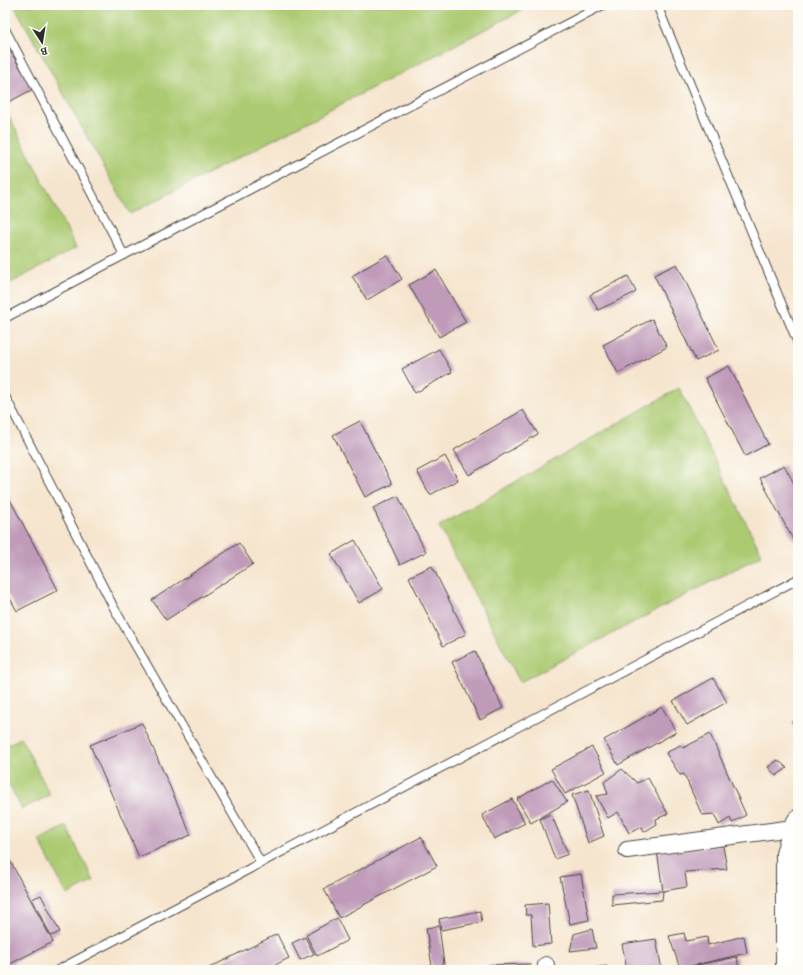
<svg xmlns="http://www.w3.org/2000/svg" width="803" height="975" font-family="'Gentium Book Plus',serif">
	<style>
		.green { fill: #abca71; stroke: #6b7a4e }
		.building { fill: #bf9ab9 }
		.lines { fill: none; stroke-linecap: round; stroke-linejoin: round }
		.service-casing { stroke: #494743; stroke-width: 10 }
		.minor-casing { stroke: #494743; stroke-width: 18 }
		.tertiary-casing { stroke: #494743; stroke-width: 22 }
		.service { stroke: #fff; stroke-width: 8 }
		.minor { stroke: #fff; stroke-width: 16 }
		.tertiary { stroke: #fff; stroke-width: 20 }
	</style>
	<rect width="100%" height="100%" fill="#fdfcf7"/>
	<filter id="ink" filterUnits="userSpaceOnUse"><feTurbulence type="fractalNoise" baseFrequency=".025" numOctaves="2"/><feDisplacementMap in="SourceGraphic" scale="8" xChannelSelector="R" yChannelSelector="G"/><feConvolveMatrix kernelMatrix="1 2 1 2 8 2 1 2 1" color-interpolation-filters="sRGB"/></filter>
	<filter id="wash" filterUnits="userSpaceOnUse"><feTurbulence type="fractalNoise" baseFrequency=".012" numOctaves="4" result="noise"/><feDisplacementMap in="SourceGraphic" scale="16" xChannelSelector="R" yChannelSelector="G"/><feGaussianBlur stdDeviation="0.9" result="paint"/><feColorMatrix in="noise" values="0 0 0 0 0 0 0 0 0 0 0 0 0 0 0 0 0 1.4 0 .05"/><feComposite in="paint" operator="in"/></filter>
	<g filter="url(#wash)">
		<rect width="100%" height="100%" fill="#f6e5ce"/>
		<!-- green -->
		<g class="green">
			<polygon points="14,5 532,5 130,214"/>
			<polygon points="5,108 76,248 5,286"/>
			<polygon points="679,388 762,555 520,682 439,526"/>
			<polygon points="21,738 50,795 22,809 5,777 5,746"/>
			<polygon points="66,826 94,881 67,895 39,840"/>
		</g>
		<g id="blocks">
			<!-- building -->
			<g class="building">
				<polygon points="10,51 33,89 9,102 5,95 5,54"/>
				<polygon points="387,255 402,279 367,300 352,276"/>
				<polygon points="677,264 719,350 696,361 654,275"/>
				<polygon points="436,270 466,322 439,337 409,285"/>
				<polygon points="628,276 636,292 598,310 590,295"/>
				<polygon points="652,319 667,347 618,373 603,345"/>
				<polygon points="439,349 452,372 415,393 402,369"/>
				<polygon points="729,366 768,444 745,456 705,378"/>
				<polygon points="523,410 538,434 469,475 454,450"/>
				<polygon points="360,421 392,484 365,497 333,435"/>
				<polygon points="445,456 458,480 430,495 417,471"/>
				<polygon points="784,465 798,491 798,549 760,478"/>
				<polygon points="7,494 58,590 17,611 5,589 5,495"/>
				<polygon points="398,496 426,552 400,565 373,508"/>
				<polygon points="355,540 383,589 359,603 331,554"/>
				<polygon points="239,543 253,564 166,620 152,600"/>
				<polygon points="432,566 466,634 443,646 409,577"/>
				<polygon points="475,651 503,708 480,720 452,662"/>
				<polygon points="713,678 727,702 687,725 673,701"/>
				<polygon points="662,707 676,732 618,765 604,740"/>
				<polygon points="798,718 798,732 792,722"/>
				<polygon points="142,723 191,835 139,857 90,745"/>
				<polygon points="710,734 746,815 732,823 730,818 719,825 714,814 702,815 684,774 680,775 666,753 680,745 683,748"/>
				<polygon points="592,747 606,772 565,794 551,769"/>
				<polygon points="778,760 787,768 776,776 768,767"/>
				<polygon points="622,769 637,783 648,778 668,814 656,819 657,824 644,832 642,827 629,833 618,812 608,818 596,796 608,794 604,782"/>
				<polygon points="552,779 567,802 531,823 517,799"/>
				<polygon points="589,790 604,836 588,843 572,795"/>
				<polygon points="512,799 525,823 494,839 482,815"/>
				<polygon points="551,814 568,854 555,859 540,819"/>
				<polygon points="421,837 437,866 339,918 324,889"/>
				<polygon points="723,846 727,869 685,872 687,887 663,891 657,851"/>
				<polygon points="5,851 53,942 6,966 5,964"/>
				<polygon points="581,874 589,920 570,924 560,877"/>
				<polygon points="663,891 662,900 612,905 612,894"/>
				<polygon points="41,895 60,932 51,936 32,899"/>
				<polygon points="548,903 551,944 533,946 531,915 526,915 525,905"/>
				<polygon points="480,911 482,922 441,930 439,919"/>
				<polygon points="798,913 798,937 794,939 789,915"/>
				<polygon points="337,918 348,940 317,956 306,935"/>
				<polygon points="439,926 444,964 432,966 426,928"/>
				<polygon points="592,929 596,948 570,951 574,934"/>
				<polygon points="684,933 686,941 707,937 708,945 744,936 747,953 691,966 737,957 739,970 674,970 680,968 669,936"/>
				<polygon points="277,934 289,958 265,970 205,970"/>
				<polygon points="305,937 314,954 300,960 292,943"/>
				<polygon points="656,939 662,970 627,970 622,944"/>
				<polygon points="530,964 530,970 490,970 489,965"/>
				<polygon points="607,966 607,970 583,970 583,969"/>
			</g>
		</g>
	</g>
	<g filter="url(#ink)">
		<use href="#blocks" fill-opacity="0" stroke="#494743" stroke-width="1"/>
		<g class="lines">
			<!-- service casing -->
			<g class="service-casing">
				<g id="service">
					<polyline points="657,5 798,343"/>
					<polyline points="5,29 124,255"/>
					<polyline points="5,318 124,255 603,5"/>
					<polyline points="5,396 114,608 261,863"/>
					<polyline points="58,970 798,579"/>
				</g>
			</g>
			<!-- minor casing -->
			<g class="minor-casing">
				<g id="minor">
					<polyline points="627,850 793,828"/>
					<polyline points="546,970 546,965"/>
				</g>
			</g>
			<!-- tertiary casing -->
			<g class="tertiary-casing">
				<polyline id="tertiary" points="786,970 786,854 793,828 798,820"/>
			</g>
			<!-- service -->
			<use href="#service" class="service"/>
			<!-- minor -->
			<use href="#minor" class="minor"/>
			<!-- tertiary -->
			<use href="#tertiary" class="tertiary"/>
		</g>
	</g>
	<!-- margin -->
	<rect width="803" height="975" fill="none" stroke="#fdfcf7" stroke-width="20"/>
	<!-- north arrow -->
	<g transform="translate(42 42) rotate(168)" stroke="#fdfcf7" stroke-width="3" paint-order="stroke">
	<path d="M0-3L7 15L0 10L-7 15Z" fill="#2b2b2b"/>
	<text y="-6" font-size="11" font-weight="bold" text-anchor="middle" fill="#2b2b2b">B</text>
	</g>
</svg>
